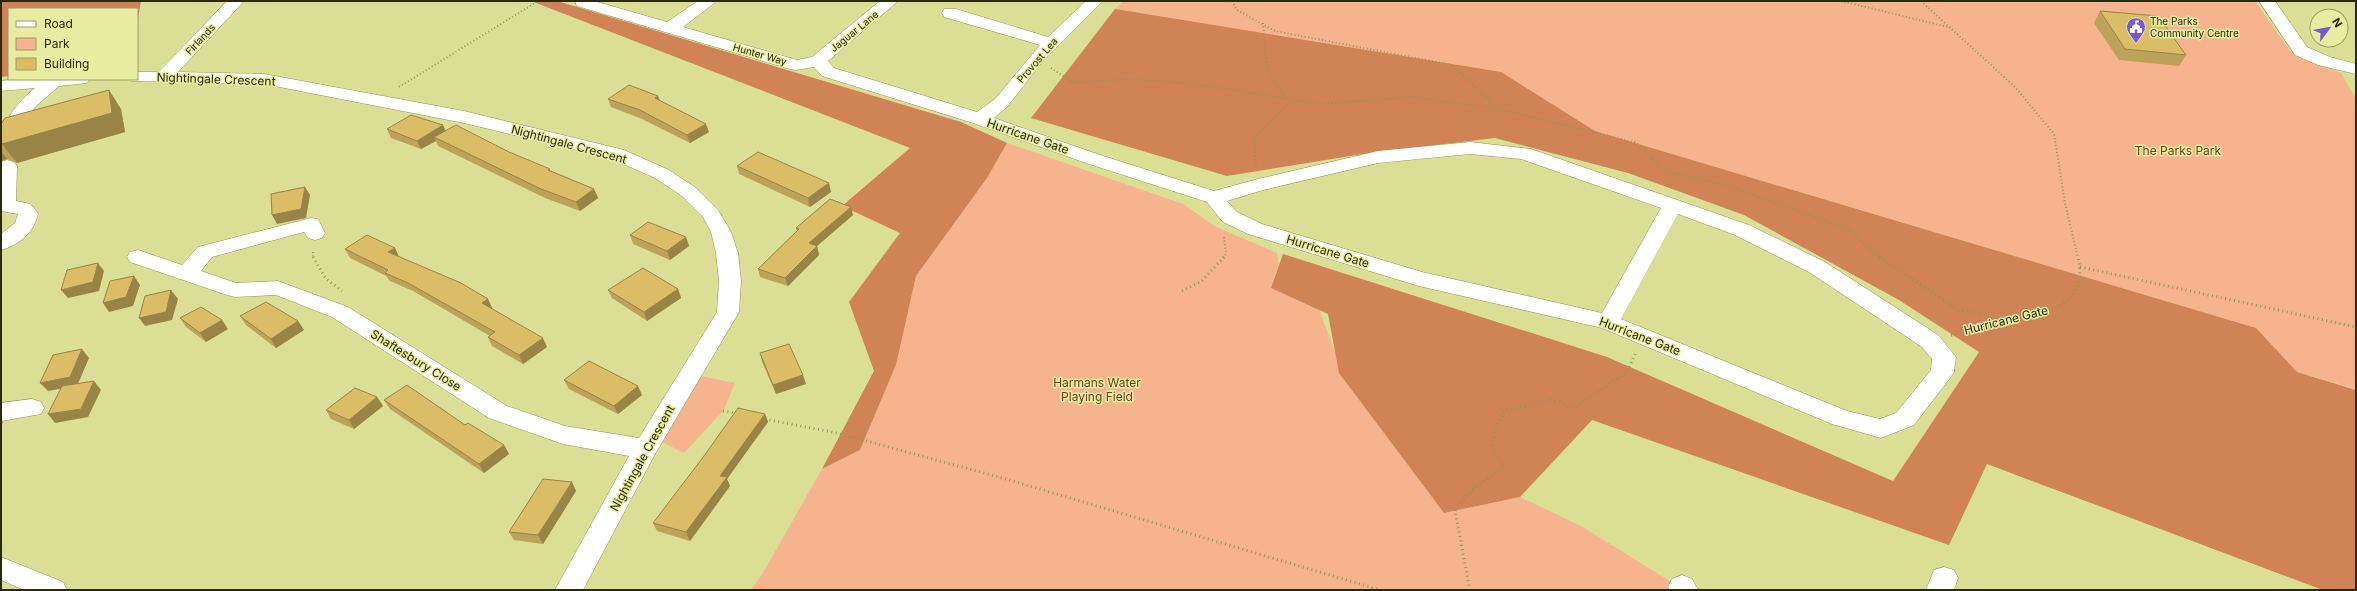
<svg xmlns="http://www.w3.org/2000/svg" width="2357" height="591" font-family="Inter,sans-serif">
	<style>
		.green { fill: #f5b38e }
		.forest { fill: #cf8356 }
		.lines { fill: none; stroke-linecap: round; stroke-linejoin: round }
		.minor-casing { stroke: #93954e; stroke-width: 1 }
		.path-far1 { stroke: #94965e; stroke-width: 2; stroke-dasharray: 1 2.5; stroke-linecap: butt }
		.path { stroke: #94965e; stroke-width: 3; stroke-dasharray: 1 3.5; stroke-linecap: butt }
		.minor { fill: #fff; fill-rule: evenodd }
		.wall { fill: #bca359 }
		.shaded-wall { fill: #998448 }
		.building { fill: #dbbd67; stroke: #998448 }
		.labels { text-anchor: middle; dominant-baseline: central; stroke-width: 3; stroke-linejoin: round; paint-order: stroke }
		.far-poi-label { font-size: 10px; fill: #292a0b; stroke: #e8eca1; text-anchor: start }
		.far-street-label { font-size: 10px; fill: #292a0b; stroke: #e8eca1 }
		.street-label { font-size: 12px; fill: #292a0b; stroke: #e8eca1 }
		.park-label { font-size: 12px; fill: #703d1d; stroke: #e8eca1 }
	</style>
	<rect width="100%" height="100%" fill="#dbde95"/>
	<!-- green -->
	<g class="green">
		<polygon points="1123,1 2255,1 2290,51 2341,73 2356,99 2356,389 2297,372 2256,328 1595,131 1533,93 1115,9"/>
		<polygon points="1007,143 1183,204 1216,227 1277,253 1279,264 1271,288 1319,309 1346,382 1444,513 1520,497 1581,526 1684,590 751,590 763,573 822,469 860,450 896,365 916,276 987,178"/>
		<polygon points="691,374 735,383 723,411 684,453 652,437"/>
	</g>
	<!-- forest -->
	<g class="forest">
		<polygon points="1,1 141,1 137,24 137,9 9,9 9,76 1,77"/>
		<polygon points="531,1 557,1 961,122 1007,143 987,178 916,276 896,365 860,450 822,469 874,371 849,302 900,233 842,206 910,148"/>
		<polygon points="1115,9 1501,72 1595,131 2256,328 2297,372 2356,390 2356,590 2323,590 1987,464 1949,545 1592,420 1520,497 1444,513 1339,373 1328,314 1271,288 1283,254 1607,357 1893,481 1979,352 1899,300 1744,215 1628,173 1495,138 1369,153 1227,176 1031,118"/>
	</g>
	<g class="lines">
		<!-- minor casing -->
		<g class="minor-casing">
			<g id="minor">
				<polygon points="227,1 244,1 178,72 264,74 464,111 624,150 669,170 696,188 718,210 731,232 738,253 741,281 739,312 655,454 583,590 555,590 629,456 563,444 489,418 332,317 276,295 235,297 227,295 130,262 127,257 130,252 138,250 182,265 198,247 311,218 318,219 325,233 322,238 315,240 308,238 304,232 212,257 201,271 236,283 278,281 348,307 507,406 565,426 639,438 717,312 719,281 716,253 711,232 703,217 682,196 655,178 610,158 464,123 264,84 131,81 129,79 137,79 137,72 159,72"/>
				<path d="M 575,1 L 594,1 L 667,22 L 698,1 L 717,1 L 683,27 L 797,60 L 812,57 L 880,1 L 898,1 L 828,61 L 834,68 L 977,112 L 995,99 L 1040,45 L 944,17 L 942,13 L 944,9 L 956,9 L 1048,37 L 1086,1 L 1103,1 L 1042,62 L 1007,107 L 994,118 L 1100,155 L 1214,191 L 1258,179 L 1378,151 L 1470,142 L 1531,149 L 1749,225 L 1825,262 L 1938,335 L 1956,357 L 1954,372 L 1950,378 L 1914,425 L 1881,438 L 1832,424 L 1602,328 L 1419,286 L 1248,234 L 1223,222 L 1207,202 L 1086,163 L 973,123 L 822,76 L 814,67 L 796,70 L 790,69 L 577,6 ZM 1470,154 L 1521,159 L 1661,208 L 1602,313 L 1422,272 L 1262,224 L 1237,212 L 1227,201 L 1263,190 L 1378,163 ZM 1678,214 L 1735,235 L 1809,272 L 1922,347 L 1932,359 L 1931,370 L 1896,413 L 1880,419 L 1847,411 L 1621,319 Z"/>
				<polygon points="2259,1 2275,1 2307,47 2330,57 2356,64 2356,74 2318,65 2295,55"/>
				<path d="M 19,79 L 90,79 L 87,83 L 59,86 L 35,107 L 14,144 L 1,144 C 1,122 18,102 35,88 L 1,91 L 1,81 Z"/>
				<path d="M 7,160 L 14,162 L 17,166 L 16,201 L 30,204 L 38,213 C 35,232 19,245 1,250 L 1,234 L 15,223 L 18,214 L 1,211 L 1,162 Z"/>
				<polygon points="32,399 41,402 44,408 41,414 1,421 1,403"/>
				<polygon points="1,557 63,582 67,590 24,590 1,580"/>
				<polygon points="1944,567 1954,570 1958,578 1954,590 1926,590 1934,570"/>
				<polygon points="1682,575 1692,579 1698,590 1670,590 1668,587 1672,579"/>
			</g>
		</g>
		<!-- path-far1 -->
		<g class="path-far1">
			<polyline points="1232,1 1237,10 1275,31 1452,65 1499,109 1637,143 1663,170 1728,186 1848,229 1880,258"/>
			<polyline points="1841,1 1948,27"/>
			<polyline points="1921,1 2015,87 2054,134 2065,203 2078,258"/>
			<polyline points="1263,23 1267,69 1286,98"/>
			<polyline points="1051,68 1073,83 1132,79 1202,85 1319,104 1413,97 1499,109"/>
			<polyline points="399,87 538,1"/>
			<polyline points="1256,167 1254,138 1292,100"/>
			<polyline points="313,252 313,258"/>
			<polyline points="1223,258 1226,254 1224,236"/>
		</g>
		<!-- path -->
		<g class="path">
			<polyline points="313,257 326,279 342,291"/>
			<polyline points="1879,257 1958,310 2018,318"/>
			<polyline points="2080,267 2356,327"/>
			<polyline points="1182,291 1202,281 1224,257"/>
			<path d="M 1951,335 C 1964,331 1976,326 1989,323 C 2029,314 2091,316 2078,257"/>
			<polyline points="723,411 736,413"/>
			<polyline points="765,419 837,433 1006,479 1380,590"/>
			<polyline points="1470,590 1455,511 1472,490 1504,467 1492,447 1495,430 1504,411 1552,399 1573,408 1627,372 1635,354"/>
		</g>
		<!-- minor -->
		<use href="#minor" class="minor"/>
	</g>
	<!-- wall -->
	<g class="wall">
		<polygon points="2100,11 2186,55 2179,66 2119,60 2094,23"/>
		<polygon points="658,96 660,101 709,132 690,143 642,119 611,107 608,99"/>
		<polygon points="121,109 125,132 17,163 7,159 1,161 1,124"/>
		<polygon points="443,125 445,131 509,152 551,171 594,189 598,198 580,211 545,198 438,146 436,141 421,149 391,138 387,129"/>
		<polygon points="737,166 831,192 810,207 739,174"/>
		<polygon points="853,215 817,246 819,255 788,286 760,277 758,269 797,231 796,228"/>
		<polygon points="630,235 686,237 689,246 670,260 633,244"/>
		<polygon points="395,248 399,257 488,299 492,308 492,309 547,347 523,364 492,346 488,337 490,336 413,291 390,281 386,276 350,258 345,249"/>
		<polygon points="678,289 681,298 647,321 612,298 608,290"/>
		<polygon points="240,316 298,321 304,330 276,348 246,325"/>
		<polygon points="180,318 228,329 206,342 186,327"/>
		<polygon points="760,353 806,384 776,394 762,362"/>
		<polygon points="564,380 642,395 618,414 569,389"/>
		<polygon points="377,397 383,406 354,429 331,419 326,410"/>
		<polygon points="384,400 465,425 504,445 509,454 484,473 390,409"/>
		<polygon points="765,414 768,422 727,479 730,486 690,541 657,531 653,523"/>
		<polygon points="572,482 576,491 543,544 514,540 509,532"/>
	</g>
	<!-- shaded-wall -->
	<g class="shaded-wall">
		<polygon points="109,90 121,109 125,132 17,163 2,144"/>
		<polygon points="658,96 661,104 655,98"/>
		<polygon points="706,124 709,132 690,143 687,135"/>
		<polygon points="443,125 447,134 434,137 436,141 421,149 417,141"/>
		<polygon points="1,151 7,159 1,161"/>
		<polygon points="829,183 831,192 810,207 808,198"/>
		<polygon points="305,187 310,195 306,218 277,224 272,215"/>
		<polygon points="594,189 598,198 580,211 576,202"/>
		<polygon points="851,207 853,215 817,246 819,255 788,286 785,278 809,243"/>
		<polygon points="686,237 689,246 670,260 667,251"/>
		<polygon points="395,248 399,257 392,261 388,252"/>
		<polygon points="98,263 104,271 99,291 68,298 61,290"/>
		<polygon points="134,276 140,285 133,306 109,312 103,303"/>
		<polygon points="678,289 681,298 647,321 644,312"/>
		<polygon points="171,290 178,299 172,320 145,326 139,318"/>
		<polygon points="488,299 492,308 486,312 482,303"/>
		<polygon points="222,320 228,329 206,342 200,333"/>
		<polygon points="298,321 304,330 276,348 271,339"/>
		<polygon points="543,338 547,347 523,364 519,355"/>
		<polygon points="82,349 89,358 77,386 48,391 40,383"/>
		<polygon points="803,375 806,384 776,394 773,385"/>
		<polygon points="94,381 101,390 88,417 55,423 48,414"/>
		<polygon points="638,386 642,395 618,414 614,406"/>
		<polygon points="377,397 383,406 354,429 349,420"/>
		<polygon points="765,414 768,422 727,479 730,486 690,541 686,532 720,476"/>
		<polygon points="1,420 3,422 1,426"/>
		<polygon points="504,445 509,454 484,473 479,464"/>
		<polygon points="572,482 576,491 543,544 538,535"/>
	</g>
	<!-- building -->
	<g class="building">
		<polygon points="2100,11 2158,16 2186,55 2125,49"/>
		<polygon points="629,85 658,96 655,98 706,124 687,135 640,110 608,99"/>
		<polygon points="109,90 112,113 2,144 1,143 1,124 5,118"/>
		<polygon points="411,115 443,125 417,141 387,129"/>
		<polygon points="456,125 509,152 550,169 548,170 594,189 576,202 541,189 434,137"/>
		<polygon points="758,152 829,183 808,198 737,166"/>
		<polygon points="305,187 301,209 272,215 271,194"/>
		<polygon points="830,199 851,207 809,243 817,246 785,278 758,269 799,229 796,228"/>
		<polygon points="648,222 686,237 667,251 630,235"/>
		<polygon points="367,235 395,248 388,252 461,283 488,299 482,303 543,338 519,355 488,337 495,332 408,283 385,273 388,270 345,249"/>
		<polygon points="98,263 93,282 61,290 67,270"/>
		<polygon points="643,268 678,289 644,312 608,290"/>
		<polygon points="134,276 126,297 103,303 110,281"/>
		<polygon points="171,290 166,312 139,318 145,296"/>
		<polygon points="266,302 298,321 271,339 240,316"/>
		<polygon points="201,307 222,320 200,333 180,318"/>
		<polygon points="789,344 803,375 773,385 760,353"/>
		<polygon points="82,349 70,377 40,383 53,355"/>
		<polygon points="589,361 638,386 614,406 564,380"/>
		<polygon points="94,381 81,409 48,414 62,386"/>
		<polygon points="407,385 465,425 468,423 504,445 479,464 384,400"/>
		<polygon points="355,388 377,397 349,420 326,410"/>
		<polygon points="738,408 765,414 720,476 727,477 686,532 653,523 704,456"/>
		<polygon points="543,479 572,482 538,535 509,532"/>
	</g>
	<!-- icons -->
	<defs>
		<g id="civic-pin" transform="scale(1)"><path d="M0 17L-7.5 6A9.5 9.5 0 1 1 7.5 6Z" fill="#7659d3" stroke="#e8eca1"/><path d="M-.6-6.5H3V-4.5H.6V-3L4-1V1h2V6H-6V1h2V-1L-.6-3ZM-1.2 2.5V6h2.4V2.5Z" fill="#fff"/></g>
	</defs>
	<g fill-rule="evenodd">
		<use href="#civic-pin" x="2136" y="27"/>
	</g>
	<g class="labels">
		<!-- far-poi labels -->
		<g class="far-poi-label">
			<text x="2150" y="21">The Parks<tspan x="2150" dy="12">Community Centre</tspan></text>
		</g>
		<!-- far-street labels -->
		<g class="far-street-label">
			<text transform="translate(854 31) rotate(-39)">Jaguar Lane</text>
			<text transform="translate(200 39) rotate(-47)">Firlands</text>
			<text transform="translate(760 54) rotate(16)">Hunter Way</text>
			<text transform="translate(1037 60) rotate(-49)">Provost Lea</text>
		</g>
		<!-- street labels -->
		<g class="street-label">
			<text transform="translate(216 79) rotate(2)">Nightingale Crescent</text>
			<text transform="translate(1028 136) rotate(19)">Hurricane Gate</text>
			<text transform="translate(569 144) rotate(15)">Nightingale Crescent</text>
			<text transform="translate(1328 251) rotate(17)">Hurricane Gate</text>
			<text transform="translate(2006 320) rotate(-14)">Hurricane Gate</text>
			<text transform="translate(1640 336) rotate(21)">Hurricane Gate</text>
			<text transform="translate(416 360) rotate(32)">Shaftesbury Close</text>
			<text transform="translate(642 458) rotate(-61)">Nightingale Crescent</text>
		</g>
		<!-- park labels -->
		<g class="park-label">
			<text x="2178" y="150">The Parks Park</text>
			<text x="1097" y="382">Harmans Water<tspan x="1097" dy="14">Playing Field</tspan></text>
		</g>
	</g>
	<!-- border -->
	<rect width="2357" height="591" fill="none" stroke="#292a0b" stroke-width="4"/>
	<!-- legend -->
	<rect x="8" y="8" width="130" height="72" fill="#e8eca1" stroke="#9c9e65"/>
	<rect x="16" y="21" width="20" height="6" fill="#ffffff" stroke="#9c9e65"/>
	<text x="44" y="28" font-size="12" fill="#292a0b">Road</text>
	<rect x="16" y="38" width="20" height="12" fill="#f5b38e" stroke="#9c9e65"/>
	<text x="44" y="48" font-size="12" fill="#292a0b">Park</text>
	<rect x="16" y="58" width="20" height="12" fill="#dbbd67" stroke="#9c9e65"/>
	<text x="44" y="68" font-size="12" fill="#292a0b">Building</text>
	<!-- north arrow -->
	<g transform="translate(2329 28) rotate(58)"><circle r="19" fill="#e8eca1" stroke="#9c9e65"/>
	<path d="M0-3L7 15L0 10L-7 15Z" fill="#7659d3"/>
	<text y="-6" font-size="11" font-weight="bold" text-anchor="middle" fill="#292a0b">N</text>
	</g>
</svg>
